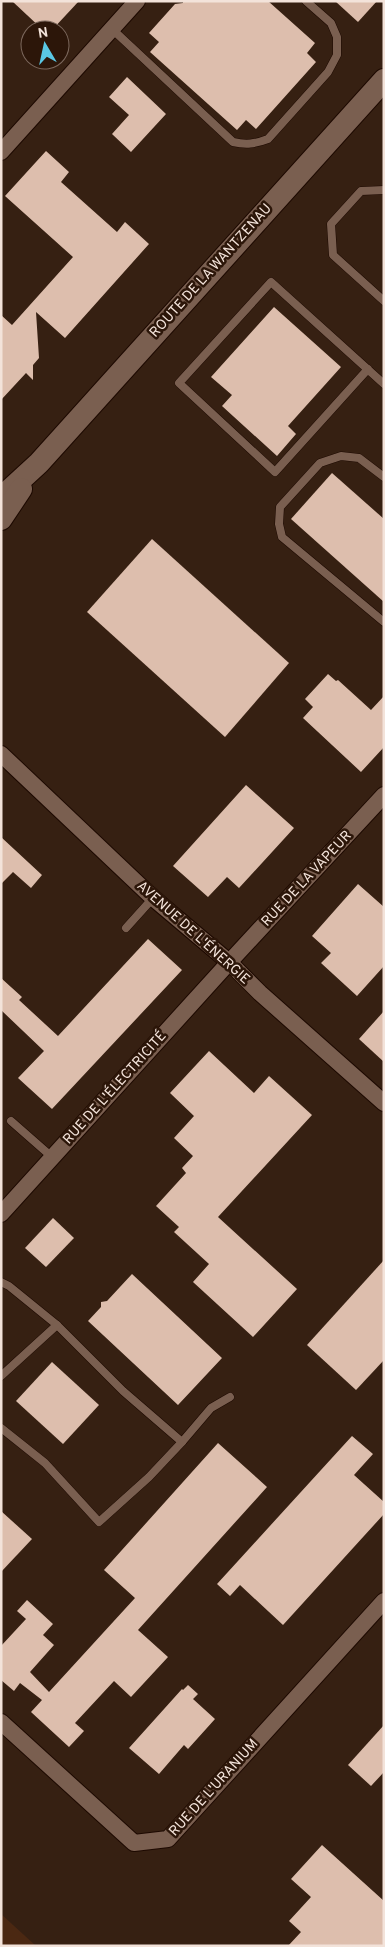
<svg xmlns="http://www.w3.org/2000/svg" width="385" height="1947" font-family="Overpass,sans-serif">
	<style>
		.green { fill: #4b2812 }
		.building { fill: #ddbead }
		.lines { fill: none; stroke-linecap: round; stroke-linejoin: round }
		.lane-casing { stroke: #1d0900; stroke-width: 9 }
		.street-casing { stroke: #1d0900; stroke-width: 18 }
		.secondary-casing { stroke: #1d0900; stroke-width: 24 }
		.lane { stroke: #7a5f50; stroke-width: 8 }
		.street { stroke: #7a5f50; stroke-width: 16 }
		.secondary { stroke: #7a5f50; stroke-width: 22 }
		.labels { text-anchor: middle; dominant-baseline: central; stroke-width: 5; stroke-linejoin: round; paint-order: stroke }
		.street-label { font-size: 14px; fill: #f3e3da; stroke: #2c1609 }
	</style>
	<rect width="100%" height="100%" fill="#362012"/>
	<!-- green -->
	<polygon class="green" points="1,1914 36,1946 1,1946"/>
	<!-- building -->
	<g class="building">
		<polygon points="12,1 79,1 52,30 43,30"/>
		<polygon points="183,1 268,1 315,43 307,53 316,62 256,129 246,120 237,130 150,52 159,42 149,33 175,4 183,3"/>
		<polygon points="335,1 377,1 358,22"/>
		<polygon points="127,77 166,114 131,152 112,134 129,115 109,97"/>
		<polygon points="46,151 69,172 61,182 117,232 125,222 149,244 65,338 36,312 39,358 33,365 33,380 26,373 1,400 1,315 12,325 73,257 5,196"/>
		<polygon points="274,307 341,367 288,426 296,434 277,456 222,406 232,395 211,377"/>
		<polygon points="332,473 384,519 384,602 291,519"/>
		<polygon points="152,539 289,663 225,737 87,612"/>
		<polygon points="328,674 336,681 338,680 371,710 384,696 384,747 361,772 303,718 313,707 305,699"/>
		<polygon points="246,785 294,828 239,888 227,877 208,897 173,866"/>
		<polygon points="1,837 42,875 31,888 13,872 1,884"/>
		<polygon points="358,884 384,907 384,966 357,996 321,963 331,953 312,936"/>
		<polygon points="148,939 182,970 52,1109 18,1078 44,1051 1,1010 1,978 22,997 19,1000 58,1036"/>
		<polygon points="384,1011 384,1062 359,1039"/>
		<polygon points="209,1051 254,1093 269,1076 312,1115 218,1217 297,1289 253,1337 193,1282 209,1264 174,1232 179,1227 156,1206 186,1173 182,1168 193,1156 174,1138 194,1116 170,1093"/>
		<polygon points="53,1218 74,1238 46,1267 25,1248"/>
		<polygon points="384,1260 384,1360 356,1390 307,1345"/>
		<polygon points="132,1274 222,1358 178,1405 88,1321 101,1307 101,1302 107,1301"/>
		<polygon points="52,1362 99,1405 63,1444 16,1401"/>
		<polygon points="352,1436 373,1454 354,1475 384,1502 384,1514 283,1625 240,1585 230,1596 217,1584"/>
		<polygon points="218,1443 267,1487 138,1630 168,1657 131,1697 114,1681 75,1723 84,1731 69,1747 31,1712 42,1700 20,1683 14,1691 1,1680 1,1646 26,1619 17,1611 27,1600 53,1624 43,1635 54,1645 30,1672 49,1692 135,1598 104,1570"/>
		<polygon points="1,1511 32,1539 1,1572"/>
		<polygon points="188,1685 198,1694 193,1699 215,1719 188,1749 184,1745 159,1774 129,1748 182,1689 183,1690"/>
		<polygon points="384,1725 384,1772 371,1786 348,1765"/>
		<polygon points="322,1845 384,1901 384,1946 288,1946 301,1932 289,1921 311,1897 291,1879"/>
	</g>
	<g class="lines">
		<!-- lane casing -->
		<g class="lane-casing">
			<g id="lane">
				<path d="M 112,29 L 233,142 C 246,145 255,144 268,139 L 328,72 L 337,55 L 337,37 L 331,23 L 306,1"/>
				<polyline points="384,190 361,191 331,224 333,255 384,301"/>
				<polyline points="368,369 275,472 179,383 271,282 384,384"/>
				<polyline points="384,477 359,458 341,456 320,463 280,507 279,524 282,537 384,622"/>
				<polyline points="126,928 153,898"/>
				<polyline points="11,1121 52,1157"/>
				<polyline points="1,1282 9,1286 57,1325 123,1391 182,1442 211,1408 230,1397"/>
				<polyline points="1,1376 57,1325"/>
				<polyline points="1,1428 45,1463 99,1522 149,1477 182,1442"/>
			</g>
		</g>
		<!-- street casing -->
		<g class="street-casing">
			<g id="street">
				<polyline points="1,152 137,1"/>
				<polyline points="1,754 153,898 229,962 260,993 384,1103"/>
				<polyline points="1,1214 223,969 384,795"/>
				<polyline points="1,1722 134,1843 168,1839 384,1601"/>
			</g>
		</g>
		<!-- secondary casing -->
		<g class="secondary-casing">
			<g id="secondary">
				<polyline points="1,498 39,463 384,80"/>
				<polyline points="1,519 21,489"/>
			</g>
		</g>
		<!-- lane -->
		<use href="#lane" class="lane"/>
		<!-- street -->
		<use href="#street" class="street"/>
		<!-- secondary -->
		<use href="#secondary" class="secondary"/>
	</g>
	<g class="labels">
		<!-- street labels -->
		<g class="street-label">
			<text transform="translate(211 271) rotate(-48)">ROUTE DE LA WANTZENAU</text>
			<text transform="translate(307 879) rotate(-47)">RUE DE LA VAPEUR</text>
			<text transform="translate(193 933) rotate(42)">AVENUE DE L'ÉNERGIE</text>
			<text transform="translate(115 1088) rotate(-48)">RUE DE L'ÉLECTRICITÉ</text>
			<text transform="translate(214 1788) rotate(-48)">RUE DE L'URANIUM</text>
		</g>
	</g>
	<!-- border -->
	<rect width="385" height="1947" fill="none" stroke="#f3e3da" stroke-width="5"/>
	<!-- north arrow -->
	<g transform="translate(45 45) rotate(351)"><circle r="24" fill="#2c1609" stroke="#7c685d"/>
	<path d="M0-4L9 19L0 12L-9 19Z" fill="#5ac8e5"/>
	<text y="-8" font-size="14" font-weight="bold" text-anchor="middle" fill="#f3e3da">N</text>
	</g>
</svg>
